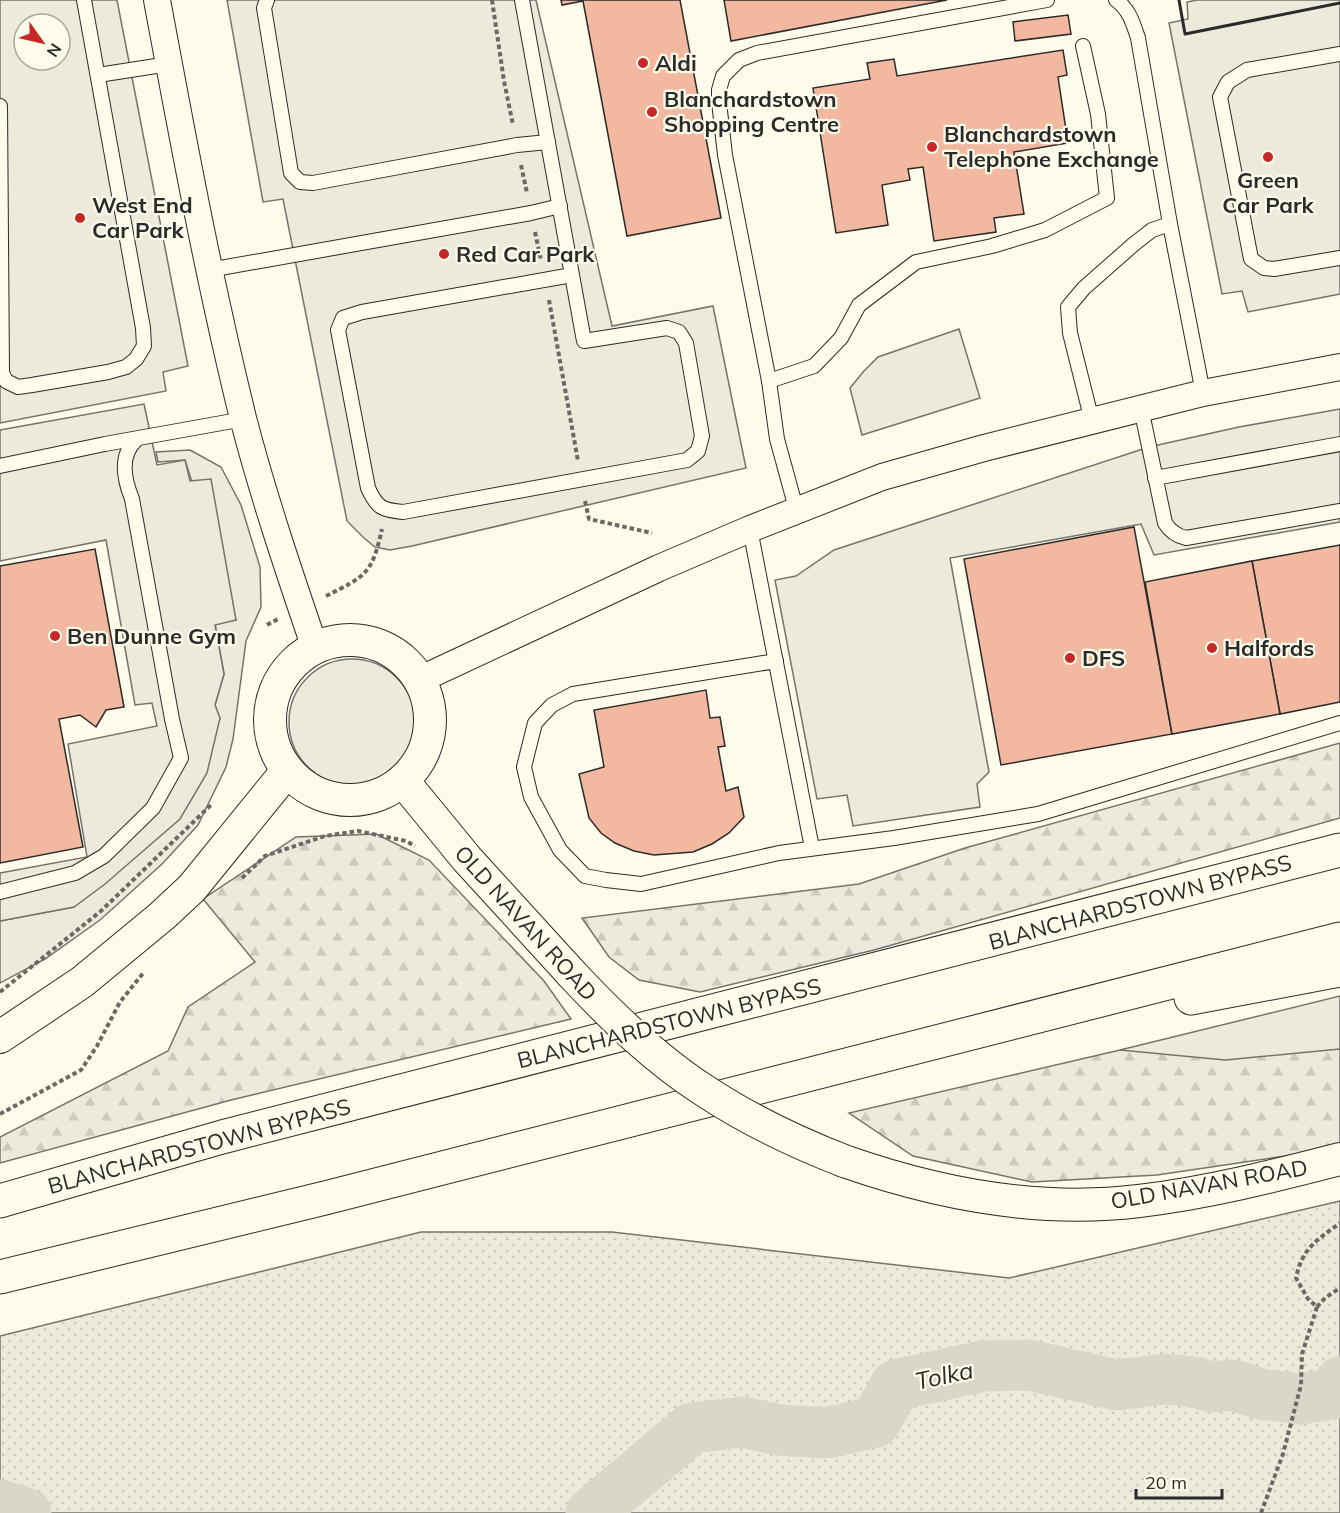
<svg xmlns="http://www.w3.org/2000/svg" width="1340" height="1513" font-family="Mulish,sans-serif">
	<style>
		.grass { fill: #ecebdb; stroke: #74746e; stroke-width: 1.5 }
		.forest { fill: url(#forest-firs); stroke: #74746e; stroke-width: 1.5 }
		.park { fill: url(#park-dots); stroke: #74746e; stroke-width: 1.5 }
		.parking { fill: #eceadb; stroke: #74746e; stroke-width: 1.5; fill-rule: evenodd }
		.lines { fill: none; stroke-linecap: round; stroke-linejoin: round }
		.river { stroke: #d8d7c9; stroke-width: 51 }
		.building { fill: #f2b8a0; stroke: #2b2b2b; stroke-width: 1.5 }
		.service-casing { stroke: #2b2b2b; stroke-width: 16 }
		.minor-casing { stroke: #2b2b2b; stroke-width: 28 }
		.tertiary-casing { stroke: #2b2b2b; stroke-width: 34 }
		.trunk-casing { stroke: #2b2b2b; stroke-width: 35 }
		.path { stroke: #6a6964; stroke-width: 4; stroke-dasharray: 4.5 3; stroke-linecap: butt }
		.service { stroke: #fdfbea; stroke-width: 14 }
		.minor { stroke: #fdfbea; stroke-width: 26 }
		.tertiary { stroke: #fdfbea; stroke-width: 32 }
		.trunk { stroke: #fdfbea; stroke-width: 33 }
		.tertiary-bridge-casing { stroke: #2b2b2b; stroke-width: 34; stroke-linecap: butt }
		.tertiary-bridge { stroke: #fdfbea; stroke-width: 32 }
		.wall { stroke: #2b2b2b; stroke-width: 3 }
		.poi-dot { fill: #c62828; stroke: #fdfbea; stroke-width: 2 }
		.labels { text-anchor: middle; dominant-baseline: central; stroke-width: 4.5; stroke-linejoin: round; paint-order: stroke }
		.poi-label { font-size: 22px; font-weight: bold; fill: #2b2b2b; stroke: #fdfbea; text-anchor: start }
		.street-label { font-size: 22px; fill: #2b2b2b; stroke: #fdfbea }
		.water-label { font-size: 24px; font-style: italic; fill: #2b2b2b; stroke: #fdfbea }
	</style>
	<defs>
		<pattern id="forest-firs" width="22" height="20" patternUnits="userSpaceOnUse" patternTransform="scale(1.5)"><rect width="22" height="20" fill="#ecebdb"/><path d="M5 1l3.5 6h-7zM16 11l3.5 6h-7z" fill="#cbcabc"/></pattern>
		<pattern id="park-dots" width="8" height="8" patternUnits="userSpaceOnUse" patternTransform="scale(1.5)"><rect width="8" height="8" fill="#ecebdb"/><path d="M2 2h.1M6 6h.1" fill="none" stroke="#cbcabc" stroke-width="1.8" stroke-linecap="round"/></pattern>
	</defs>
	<rect width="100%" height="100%" fill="#fdfbea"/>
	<!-- grass -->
	<g class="grass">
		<polygon points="190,450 221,467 241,505 260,567 261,607 246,641 233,739 226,767 198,825 162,864 100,920 45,959 0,983 0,921 74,907 220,719 215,705 224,674 215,624 236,620 185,460 158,462 156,452"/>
		<circle cx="352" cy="722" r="63"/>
		<polygon points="1340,996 1340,1088 1120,1050"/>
	</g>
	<!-- forest -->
	<g class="forest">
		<polygon points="1340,743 1340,818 874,950 700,992 639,980 609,957 582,918 859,884 965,848"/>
		<polygon points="376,834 429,860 544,981 571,1019 231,1100 0,1163 0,1137 168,1051 188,1007 255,962 203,899 296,837"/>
		<polygon points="1340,1049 1340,1143 1312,1152 1157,1175 1032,1182 913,1156 849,1113 1120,1050 1225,1060"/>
	</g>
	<!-- park -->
	<polygon class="park" points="1340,1201 1340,1513 0,1513 0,1336 421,1232 612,1232 1009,1278"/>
	<!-- parking -->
	<g class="parking">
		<path d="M 0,0 L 117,0 L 188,366 L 163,372 L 166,391 L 0,423 ZM 24,24 L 60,24 L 60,60 L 24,60 Z"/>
		<polygon points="227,0 536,0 612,326 713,306 746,468 412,546 390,550 375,547 364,538 347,521 283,199 263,202"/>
		<polygon points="1197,0 1340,0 1340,294 1248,312 1242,291 1222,294 1169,23 1188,19 1187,2"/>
		<polygon points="959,329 980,398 862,435 850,388 864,371 878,357"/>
		<polygon points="144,404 157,465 185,460 190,481 211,479 236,620 215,625 224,674 215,705 220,718 207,773 180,819 105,884 74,907 0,921 0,873 87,857 68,744 157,726 152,703 135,705 106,540 0,561 0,430"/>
		<polygon points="1340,409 1340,522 1154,555 1141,524 950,558 989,772 977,784 980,807 853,826 847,795 817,799 775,580 796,576 834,550 1149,447 1239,427"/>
	</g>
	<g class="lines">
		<!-- river -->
		<g class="river">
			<polyline points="0,1505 26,1513"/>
			<polyline points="591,1513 692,1428 742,1422 779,1430 826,1433 875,1422 896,1385 983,1366 1029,1365 1116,1385 1165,1379 1195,1382 1212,1387 1233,1385 1261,1394 1300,1399 1331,1394 1340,1382"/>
		</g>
	</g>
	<!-- building -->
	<g class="building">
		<polygon points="561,0 680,0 721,218 627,236 583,1 562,5"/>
		<polygon points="724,0 947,0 731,41"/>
		<polygon points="1068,15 1071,34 1015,41 1013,22"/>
		<polygon points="1063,50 1067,75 1058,77 1068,143 1014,152 1024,214 994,218 996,232 934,241 923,167 908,169 910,180 882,185 888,225 836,233 813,88 870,79 867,63 894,59 897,76"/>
		<polygon points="1134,527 1172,734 1001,765 964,559"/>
		<polygon points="1340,545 1340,702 1280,714 1252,561"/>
		<polygon points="95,549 124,707 106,710 96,727 80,715 59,719 83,847 0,863 0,566"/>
		<polygon points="1252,561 1280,714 1172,734 1145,582"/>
		<polygon points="706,690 710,718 720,717 725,746 718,747 726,791 738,787 744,817 729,833 712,844 693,852 654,855 634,851 615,843 601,833 589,818 579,774 604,767 594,710"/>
	</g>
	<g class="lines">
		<!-- service casing -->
		<g class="service-casing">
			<g id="service">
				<polyline points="267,0 264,8 291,173 300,182 313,183 517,145 548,142"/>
				<path d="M 522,0 L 584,341 L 667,328 L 679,332 L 686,343 L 702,436 L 698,451 L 687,460 L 403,512 C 382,510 377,508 368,488 L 338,330 L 343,318 L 362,312 L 572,275"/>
				<path d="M 1116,0 C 1129,9 1133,23 1138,38 L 1170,224 L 1203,393"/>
				<polyline points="1340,54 1247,70 1228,82 1220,97 1251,259 1264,268 1274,269 1340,258"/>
				<polyline points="98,75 169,64"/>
				<polyline points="0,106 2,373 6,381 18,387 32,385 108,372 126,367 136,359 144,346 143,328 84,0"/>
				<polyline points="209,270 531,213 560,206"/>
				<polyline points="769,381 814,366 841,338 859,305 916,262 992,246 1045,230 1107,198 1098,114 1083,46"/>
				<path d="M 1141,408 L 1165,523 C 1170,531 1177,536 1186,538 L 1340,511"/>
				<polyline points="1092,421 1070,333 1068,307 1084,288 1134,244 1152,230 1170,224"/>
				<polyline points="0,466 105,444 244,419"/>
				<polyline points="1155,478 1340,444"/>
				<polyline points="797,512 777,439 769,381 725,155 719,102 719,90 723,76 739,60 757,53 1047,0"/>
				<polyline points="750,529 812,848"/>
				<polyline points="776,661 573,694 552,705 535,723 524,767 531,797 560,850 585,876 606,880 641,884 779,853 894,838 1038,814 1340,723"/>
				<path d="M 0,892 L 75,873 L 104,856 L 153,808 L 181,758 L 172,719 L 132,499 C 124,479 119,456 136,440"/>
			</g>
		</g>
		<!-- minor casing -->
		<g class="minor-casing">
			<g id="minor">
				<path d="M 157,0 C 183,140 209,280 243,418 C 263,495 289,572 315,648"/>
				<polyline points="419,680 659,568 750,529 882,477 984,448 1203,393 1340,367"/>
			</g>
		</g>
		<!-- tertiary casing -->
		<g class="tertiary-casing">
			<g id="tertiary">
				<circle cx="350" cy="720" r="80"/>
				<polyline points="403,781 467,859 571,973"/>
				<polyline points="0,1037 82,982 162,916 192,888 287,771"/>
				<path d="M 844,1161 C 938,1194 1040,1213 1139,1201 C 1207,1193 1274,1176 1340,1159"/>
			</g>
		</g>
		<!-- trunk casing -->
		<g class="trunk-casing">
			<g id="trunk">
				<polyline points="1191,998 1340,970"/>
				<polyline points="0,1201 222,1137 1340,850"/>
				<polyline points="0,1277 325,1198 1340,939"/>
			</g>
		</g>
		<!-- path -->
		<g class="path">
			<polyline points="492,0 504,81 513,125"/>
			<polyline points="521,165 527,193"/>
			<polyline points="535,232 541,260"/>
			<polyline points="549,300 578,461"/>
			<polyline points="585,501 589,519 652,533"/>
			<path d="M 326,596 C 366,576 372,574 382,529"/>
			<polyline points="267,625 278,619"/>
			<polyline points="242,878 265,856 325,836 358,831 406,841 415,846"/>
			<polyline points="0,992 101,911 212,804"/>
			<polyline points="0,1114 81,1070 97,1046 120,1002 144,972"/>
			<polyline points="1317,1307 1325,1298 1340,1288"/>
			<path d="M 1261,1513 L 1283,1454 L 1301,1385 L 1302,1354 L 1317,1307 L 1308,1299 L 1296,1278 C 1302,1248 1317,1240 1340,1223"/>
		</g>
		<!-- service -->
		<use href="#service" class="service"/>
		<!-- minor -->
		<use href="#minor" class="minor"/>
		<!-- tertiary -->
		<use href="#tertiary" class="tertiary"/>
		<!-- trunk -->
		<use href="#trunk" class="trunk"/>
		<!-- tertiary-bridge casing -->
		<g class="tertiary-bridge-casing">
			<path id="tertiary-bridge" d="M 571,973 C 611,1016 655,1059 705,1091 C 749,1120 795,1142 844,1161"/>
		</g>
		<!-- tertiary-bridge -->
		<use href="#tertiary-bridge" class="tertiary-bridge"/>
		<!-- wall -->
		<polyline class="wall" points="1179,0 1185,34 1340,3"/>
	</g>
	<!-- markers -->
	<g class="poi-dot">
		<circle cx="643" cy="63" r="6"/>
		<circle cx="652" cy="112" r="6"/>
		<circle cx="932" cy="147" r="6"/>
		<circle cx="1268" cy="157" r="6"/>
		<circle cx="80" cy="218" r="6"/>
		<circle cx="444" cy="254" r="6"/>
		<circle cx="55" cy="636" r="6"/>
		<circle cx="1212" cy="648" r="6"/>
		<circle cx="1070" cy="658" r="6"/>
	</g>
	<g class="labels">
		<!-- poi labels -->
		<g class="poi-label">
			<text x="655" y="63">Aldi</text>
			<text x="664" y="99">Blanchardstown<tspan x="664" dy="25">Shopping Centre</tspan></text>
			<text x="944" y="134">Blanchardstown<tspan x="944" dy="25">Telephone Exchange</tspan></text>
			<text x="1268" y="180" text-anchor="middle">Green<tspan x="1268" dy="25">Car Park</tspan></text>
			<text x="92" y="205">West End<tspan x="92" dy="25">Car Park</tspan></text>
			<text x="456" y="254">Red Car Park</text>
			<text x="67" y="636">Ben Dunne Gym</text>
			<text x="1224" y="648">Halfords</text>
			<text x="1082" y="658">DFS</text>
		</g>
		<!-- street labels -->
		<g class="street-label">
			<text transform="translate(1140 902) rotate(-15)">BLANCHARDSTOWN BYPASS</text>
			<text transform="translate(526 923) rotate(48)">OLD NAVAN ROAD</text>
			<text transform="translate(669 1023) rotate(-14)">BLANCHARDSTOWN BYPASS</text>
			<text transform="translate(199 1146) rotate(-15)">BLANCHARDSTOWN BYPASS</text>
			<text transform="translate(1209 1184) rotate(-10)">OLD NAVAN ROAD</text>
		</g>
		<!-- water labels -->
		<g class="water-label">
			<text transform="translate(944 1375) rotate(-12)">Tolka</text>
		</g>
	</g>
	<!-- north arrow -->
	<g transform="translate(42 42) rotate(124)"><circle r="28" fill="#fdfbea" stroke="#a9a89e" stroke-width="1.5"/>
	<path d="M0-4.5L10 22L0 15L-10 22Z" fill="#c62828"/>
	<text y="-9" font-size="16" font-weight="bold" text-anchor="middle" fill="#2b2b2b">N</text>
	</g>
	<!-- scale -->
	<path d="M1136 1489v9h86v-9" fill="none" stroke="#2b2b2b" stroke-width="3"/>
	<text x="1145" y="1489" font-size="18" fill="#2b2b2b" stroke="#fdfbea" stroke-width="4.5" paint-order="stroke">20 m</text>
</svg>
